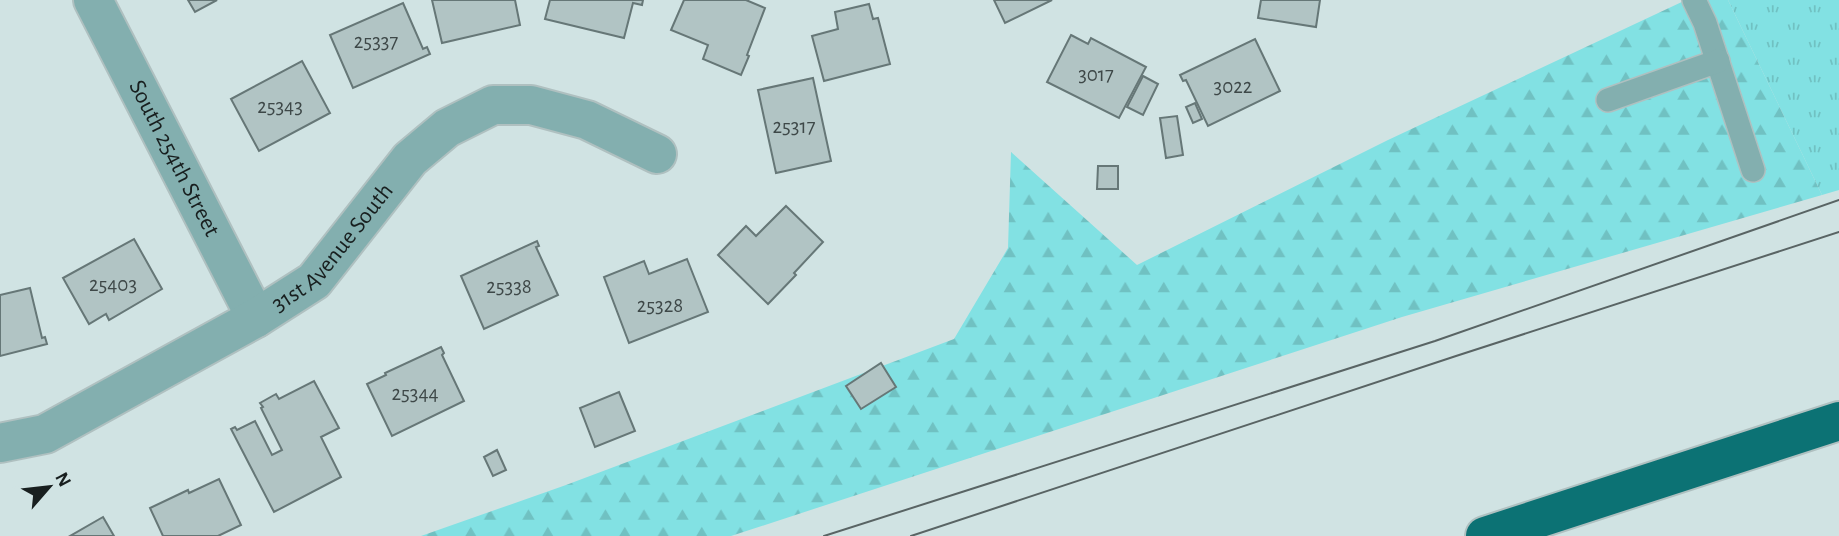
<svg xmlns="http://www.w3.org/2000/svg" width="1839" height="536" font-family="'Alegreya Sans',sans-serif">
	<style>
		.grass { fill: url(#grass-tufts) }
		.forest { fill: url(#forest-firs) }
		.building { fill: #b1c4c4; stroke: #677; stroke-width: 2 }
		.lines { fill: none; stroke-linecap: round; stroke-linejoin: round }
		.lane-casing { stroke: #afc0c0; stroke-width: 26 }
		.street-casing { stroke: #afc0c0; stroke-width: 42 }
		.highway-casing { stroke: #afc0c0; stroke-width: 42 }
		.lane { stroke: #83afaf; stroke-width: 23 }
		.street { stroke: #83afaf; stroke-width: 38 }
		.highway { stroke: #0c7274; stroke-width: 38 }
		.tram { stroke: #596464; stroke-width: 2 }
		.labels { text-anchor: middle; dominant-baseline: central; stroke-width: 5; stroke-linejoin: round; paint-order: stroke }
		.number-label { font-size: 21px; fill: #3e4848 }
		.street-label { font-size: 24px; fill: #181f1f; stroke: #d0e3e3 }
	</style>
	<defs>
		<pattern id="grass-tufts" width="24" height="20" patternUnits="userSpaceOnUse" patternTransform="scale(1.75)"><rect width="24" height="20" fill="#82e1e3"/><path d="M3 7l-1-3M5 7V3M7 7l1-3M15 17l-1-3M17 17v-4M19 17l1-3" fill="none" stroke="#70c1c2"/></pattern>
		<pattern id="forest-firs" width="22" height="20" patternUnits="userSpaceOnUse" patternTransform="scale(1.75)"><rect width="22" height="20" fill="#82e1e3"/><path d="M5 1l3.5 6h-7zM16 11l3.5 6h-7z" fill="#70c1c2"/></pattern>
	</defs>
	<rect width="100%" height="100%" fill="#d0e3e3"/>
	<!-- grass -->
	<polygon class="grass" points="1728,0 1839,0 1839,190 1822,195"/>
	<!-- forest -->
	<polygon class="forest" points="1686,0 1728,0 1822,195 1402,317 731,536 421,536 566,485 954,339 1008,248 1011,152 1137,265 1388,140"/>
	<!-- building -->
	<g class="building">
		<polygon points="188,0 217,0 195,12"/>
		<polygon points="432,0 515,0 520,25 442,43"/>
		<polygon points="550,0 643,0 642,5 633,3 624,38 545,19"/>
		<polygon points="684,0 746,0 765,8 747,55 749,56 741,75 703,59 708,45 671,30"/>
		<polygon points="994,0 1052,0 1005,23"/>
		<polygon points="1261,0 1320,0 1316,27 1258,18"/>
		<polygon points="403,3 423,49 427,47 430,54 353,88 330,35"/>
		<polygon points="869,4 873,19 878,18 890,64 824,81 812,36 838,29 835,12"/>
		<polygon points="1071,35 1088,44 1091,38 1146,67 1119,118 1047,82"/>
		<polygon points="1255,39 1280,91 1208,126 1186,80 1183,81 1180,75"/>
		<polygon points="302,61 330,113 259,151 231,99"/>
		<polygon points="1143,76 1158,84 1143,115 1127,107"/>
		<polygon points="813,78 831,161 776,173 758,90"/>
		<polygon points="1195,103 1202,119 1193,123 1186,107"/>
		<polygon points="1177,116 1183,155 1166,158 1160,118"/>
		<polygon points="1098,166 1118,166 1118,189 1097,189"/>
		<polygon points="786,206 823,242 794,273 796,275 768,304 718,255 746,226 756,236"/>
		<polygon points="134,239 162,289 109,320 106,314 89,324 63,278"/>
		<polygon points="537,241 539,246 536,247 558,295 484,329 461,276"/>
		<polygon points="687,259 708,312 629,343 604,277 644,261 649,274"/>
		<polygon points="30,288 42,338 45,337 47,344 0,356 0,295"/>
		<polygon points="441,347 444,353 442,355 464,401 392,436 367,384 386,375 385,373"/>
		<polygon points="881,363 896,387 861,409 846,386"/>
		<polygon points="314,381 339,428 321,437 341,477 274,512 231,429 235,427 237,430 255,421 272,455 282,450 261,408 263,407 260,403 276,394 279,399"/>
		<polygon points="619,392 635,431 595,447 580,408"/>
		<polygon points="497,450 506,470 493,476 484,457"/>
		<polygon points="219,479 241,525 218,536 163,536 150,508 188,490 189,493"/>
		<polygon points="103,517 114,536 70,536"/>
	</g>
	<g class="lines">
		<!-- lane casing -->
		<g class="lane-casing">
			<g id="lane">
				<polyline points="1694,0 1705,23 1753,170"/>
				<polyline points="1608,100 1718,61"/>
			</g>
		</g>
		<!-- street casing -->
		<g class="street-casing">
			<g id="street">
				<path id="s1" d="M 93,0 L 256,318"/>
				<path id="s2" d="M 0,443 L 45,434 L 256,318 L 314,281 L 410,159 L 447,128 L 493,105 L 531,105 L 587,120 L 657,154"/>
			</g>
		</g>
		<!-- highway casing -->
		<g class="highway-casing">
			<polyline id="highway" points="1485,536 1839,421"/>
		</g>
		<!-- lane -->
		<use href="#lane" class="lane"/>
		<!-- street -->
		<use href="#street" class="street"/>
		<!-- highway -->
		<use href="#highway" class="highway"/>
		<!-- tram -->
		<g class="tram">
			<polyline points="824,536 1435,341 1839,200"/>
			<polyline points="911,536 1456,356 1839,232"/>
		</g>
	</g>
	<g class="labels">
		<!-- number labels -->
		<g class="number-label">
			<text x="376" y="41">25337</text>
			<text x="1096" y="74">3017</text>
			<text x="1233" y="86">3022</text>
			<text x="280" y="106">25343</text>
			<text x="794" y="126">25317</text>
			<text x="113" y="284">25403</text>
			<text x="509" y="286">25338</text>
			<text x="660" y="305">25328</text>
			<text x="415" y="393">25344</text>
		</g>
		<!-- street labels -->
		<g class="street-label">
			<text stroke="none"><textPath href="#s1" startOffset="178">South 254th Street</textPath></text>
			<text stroke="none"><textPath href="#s2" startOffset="392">31st Avenue South</textPath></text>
		</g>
	</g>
	<!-- north arrow -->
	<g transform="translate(49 487) rotate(62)" stroke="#d0e3e3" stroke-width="5" paint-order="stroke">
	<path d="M0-5L12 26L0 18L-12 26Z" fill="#181f1f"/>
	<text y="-10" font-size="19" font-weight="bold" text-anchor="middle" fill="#181f1f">N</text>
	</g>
</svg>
